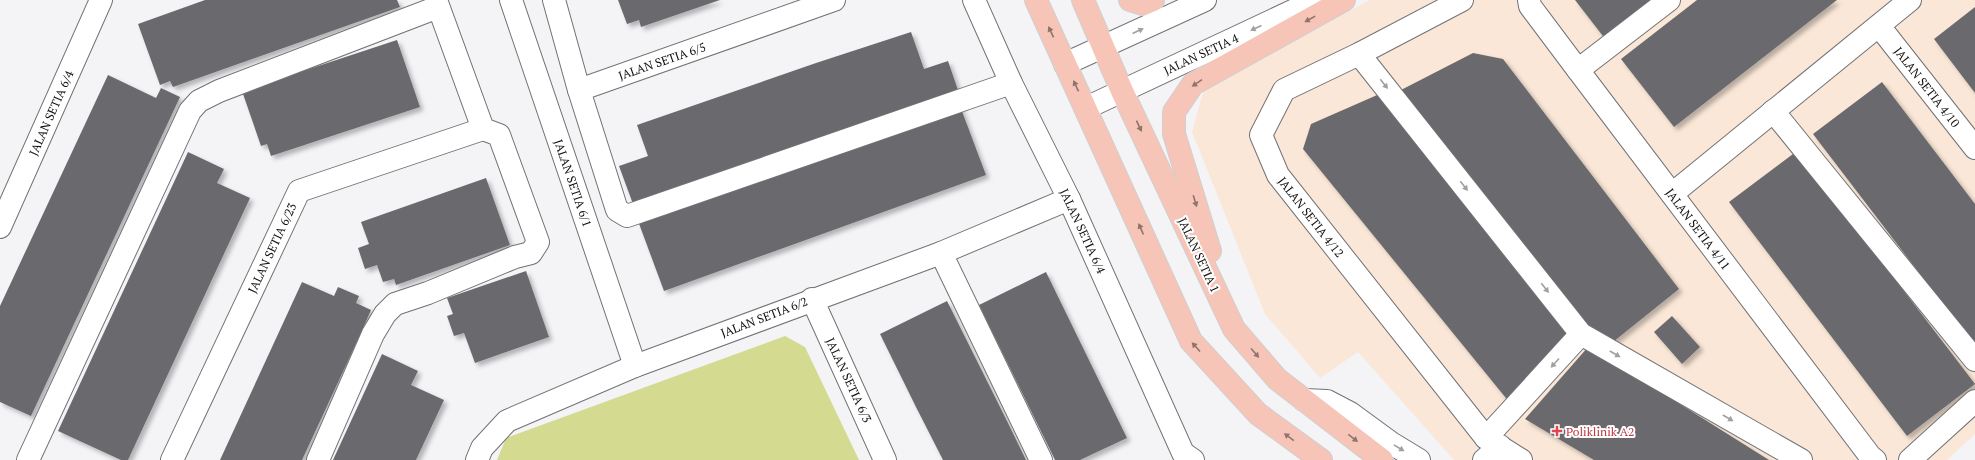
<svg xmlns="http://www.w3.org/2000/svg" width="1975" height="460" font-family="'PT Serif',serif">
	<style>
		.commercial { fill: #fae7d7 }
		.green { fill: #d4db91 }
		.building { fill: #6b6b6e; filter: url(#shadow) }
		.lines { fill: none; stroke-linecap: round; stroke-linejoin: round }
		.minor-casing { stroke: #727275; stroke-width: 24 }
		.major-casing { stroke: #cfcfd0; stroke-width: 24 }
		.minor { stroke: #fff; stroke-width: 22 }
		.major { stroke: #f6c5b7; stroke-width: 22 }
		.oneway { fill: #8f746d }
		.oneway2 { fill: #a0a0a0 }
		.health-dot { fill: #e0444e; stroke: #fff; stroke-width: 1.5 }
		.labels { text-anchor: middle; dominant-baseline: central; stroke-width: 4; stroke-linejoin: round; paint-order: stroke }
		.street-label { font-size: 12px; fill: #111112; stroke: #fff }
		.health-label { font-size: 12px; fill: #be3a42; stroke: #fff; text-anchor: start }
	</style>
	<defs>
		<filter id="shadow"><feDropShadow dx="3.5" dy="3.5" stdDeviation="2" flood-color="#0004"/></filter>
	</defs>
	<rect width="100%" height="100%" fill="#f4f4f7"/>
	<!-- commercial -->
	<polygon class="commercial" points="1370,0 1975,0 1975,434 1947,460 1454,460 1358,352 1320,378 1265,314 1192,132 1204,89"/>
	<!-- green -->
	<polygon class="green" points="785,336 805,347 859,460 497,460 506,438"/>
	<!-- building -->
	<g class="building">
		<polygon points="205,0 397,0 400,7 173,87 170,81 160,85 138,24"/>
		<polygon points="618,0 720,0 641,27 639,20 627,24"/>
		<polygon points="1575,0 1658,0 1606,40"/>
		<polygon points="1697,0 1837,0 1674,127 1621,59"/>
		<polygon points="1975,7 1975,93 1934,39"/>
		<polygon points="911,32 924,69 948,61 959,93 633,204 619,166 648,156 637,125 816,63"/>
		<polygon points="397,40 420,107 271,156 267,144 261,146 242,91"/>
		<polygon points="1473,53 1503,59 1679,289 1613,342 1585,325 1401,90"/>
		<polygon points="108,75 156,98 161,88 180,97 31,416 0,402 0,306"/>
		<polygon points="1882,82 1975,204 1975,346 1813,134"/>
		<polygon points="1384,92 1569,335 1510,403 1303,149 1311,124"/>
		<polygon points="960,106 986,175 664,291 638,221"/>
		<polygon points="1797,151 1975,384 1907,436 1729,202"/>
		<polygon points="188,152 224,169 217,183 250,198 128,460 121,460 58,431"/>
		<polygon points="486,178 510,245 396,285 394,279 383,282 377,265 365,269 358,248 369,244 361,222"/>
		<polygon points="526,271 549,337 475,363 464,333 454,336 447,316 453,314 447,298"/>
		<polygon points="1046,272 1127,438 1080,460 1055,460 979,305"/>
		<polygon points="302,282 334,296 338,287 359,296 356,303 371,310 360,335 302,460 220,460"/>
		<polygon points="947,301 1007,421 1026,460 943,460 916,407 880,334"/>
		<polygon points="1672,316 1700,347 1682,364 1654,332"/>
		<polygon points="1588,347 1613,362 1769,460 1594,460 1525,419"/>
		<polygon points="382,354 418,371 411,385 444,400 416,460 333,460"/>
	</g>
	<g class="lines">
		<!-- minor casing -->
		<g class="minor-casing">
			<g id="minor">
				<polyline points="511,0 635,366"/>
				<polyline points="554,0 579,90 834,0"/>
				<polyline points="974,0 1011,83 1069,199 1183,453 1193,460"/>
				<polyline points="1462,0 1359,54 1284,90 1261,135 1278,175 1486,438 1521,460"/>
				<polyline points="1529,0 1530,6 1578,70 1870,456 1875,460"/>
				<polyline points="1879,26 1975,148"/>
				<polyline points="1359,54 1581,334 1801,460"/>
				<polyline points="1065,64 1205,0"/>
				<polyline points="1578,70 1669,0"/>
				<polyline points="579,90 617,210 627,216 1011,83"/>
				<polyline points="1086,108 1316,0"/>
				<polyline points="1773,111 1975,360"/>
				<polyline points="1672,194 1910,0"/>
				<polyline points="0,227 101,0"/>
				<polyline points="941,253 1041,460"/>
				<polyline points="812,299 885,460"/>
				<polyline points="1304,400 1327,401 1350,413 1391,443 1419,460"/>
				<polyline points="1486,438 1581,334"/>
				<polyline points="28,460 190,111 199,101 219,91 438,7"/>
				<polyline points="172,460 299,191 483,129"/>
				<polyline points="318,460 373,334 385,314 395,304 428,293 515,257 531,253 538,242 499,135 483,129 436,0"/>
				<polyline points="477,460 482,448 507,421 635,366 941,253 1069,199"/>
				<polyline points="1484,460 1500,446"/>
				<polyline points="1910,460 1975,401"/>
			</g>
		</g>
		<!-- major casing -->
		<g class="major-casing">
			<g id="major">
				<polyline points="1036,0 1191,341 1258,414 1321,460"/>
				<polyline points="1083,0 1122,91 1234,329 1277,379 1382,460"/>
				<polyline points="1130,0 1143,4 1153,0"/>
				<polyline points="1210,251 1174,134 1174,112 1193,84 1344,0"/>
			</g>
		</g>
		<!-- minor -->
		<use href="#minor" class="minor"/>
		<!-- major -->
		<use href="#major" class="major"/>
	</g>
	<!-- one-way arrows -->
	<defs><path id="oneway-solid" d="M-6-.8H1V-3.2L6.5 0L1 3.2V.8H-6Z"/></defs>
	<g class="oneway">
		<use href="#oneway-solid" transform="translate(1310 19) rotate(151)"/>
		<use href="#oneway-solid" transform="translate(1051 32) rotate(-115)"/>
		<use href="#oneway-solid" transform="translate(1197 83) rotate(146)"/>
		<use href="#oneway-solid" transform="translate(1076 86) rotate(-115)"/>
		<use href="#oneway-solid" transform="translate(1139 126) rotate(65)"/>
		<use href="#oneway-solid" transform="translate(1195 201) rotate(73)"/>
		<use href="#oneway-solid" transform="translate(1141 229) rotate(-114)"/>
		<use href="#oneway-solid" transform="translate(1196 347) rotate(-132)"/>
		<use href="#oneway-solid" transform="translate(1255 353) rotate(49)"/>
		<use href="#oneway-solid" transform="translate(1289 437) rotate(-144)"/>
		<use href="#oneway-solid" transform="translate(1353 438) rotate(38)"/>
	</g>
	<g class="oneway2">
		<use href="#oneway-solid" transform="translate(1256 28) rotate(155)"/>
		<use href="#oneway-solid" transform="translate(1138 31) rotate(-25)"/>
		<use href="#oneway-solid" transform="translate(1384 84) rotate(52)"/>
		<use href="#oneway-solid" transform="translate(1464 186) rotate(52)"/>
		<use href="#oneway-solid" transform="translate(1545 288) rotate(52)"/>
		<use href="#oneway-solid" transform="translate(1615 354) rotate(30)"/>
		<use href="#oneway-solid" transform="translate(1555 363) rotate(132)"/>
		<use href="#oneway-solid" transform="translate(1728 418) rotate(30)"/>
		<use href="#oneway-solid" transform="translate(1399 448) rotate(31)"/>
	</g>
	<!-- markers -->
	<path class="health-dot" d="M1555 425h4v4h4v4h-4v4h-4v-4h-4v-4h4z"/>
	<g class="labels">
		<!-- street labels -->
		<g class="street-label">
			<text transform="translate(1201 54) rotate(-25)">JALAN SETIA 4</text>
			<text transform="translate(662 61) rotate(-19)">JALAN SETIA 6/5</text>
			<text transform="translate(1927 87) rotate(52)">JALAN SETIA 4/10</text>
			<text transform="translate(51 113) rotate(-66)">JALAN SETIA 6/4</text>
			<text transform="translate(573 183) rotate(71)">JALAN SETIA 6/1</text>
			<text transform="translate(1311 217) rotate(52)">JALAN SETIA 4/12</text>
			<text transform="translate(1698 229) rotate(53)">JALAN SETIA 4/11</text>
			<text transform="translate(1083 231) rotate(65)">JALAN SETIA 6/4</text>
			<text transform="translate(272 248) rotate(-65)">JALAN SETIA 6/23</text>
			<text transform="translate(1199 255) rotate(65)">JALAN SETIA 1</text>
			<text transform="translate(764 317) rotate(-21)">JALAN SETIA 6/2</text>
			<text transform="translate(849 380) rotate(65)">JALAN SETIA 6/3</text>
		</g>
		<!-- health labels -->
		<g class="health-label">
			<text x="1566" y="431">Poliklinik A2</text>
		</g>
	</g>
</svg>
